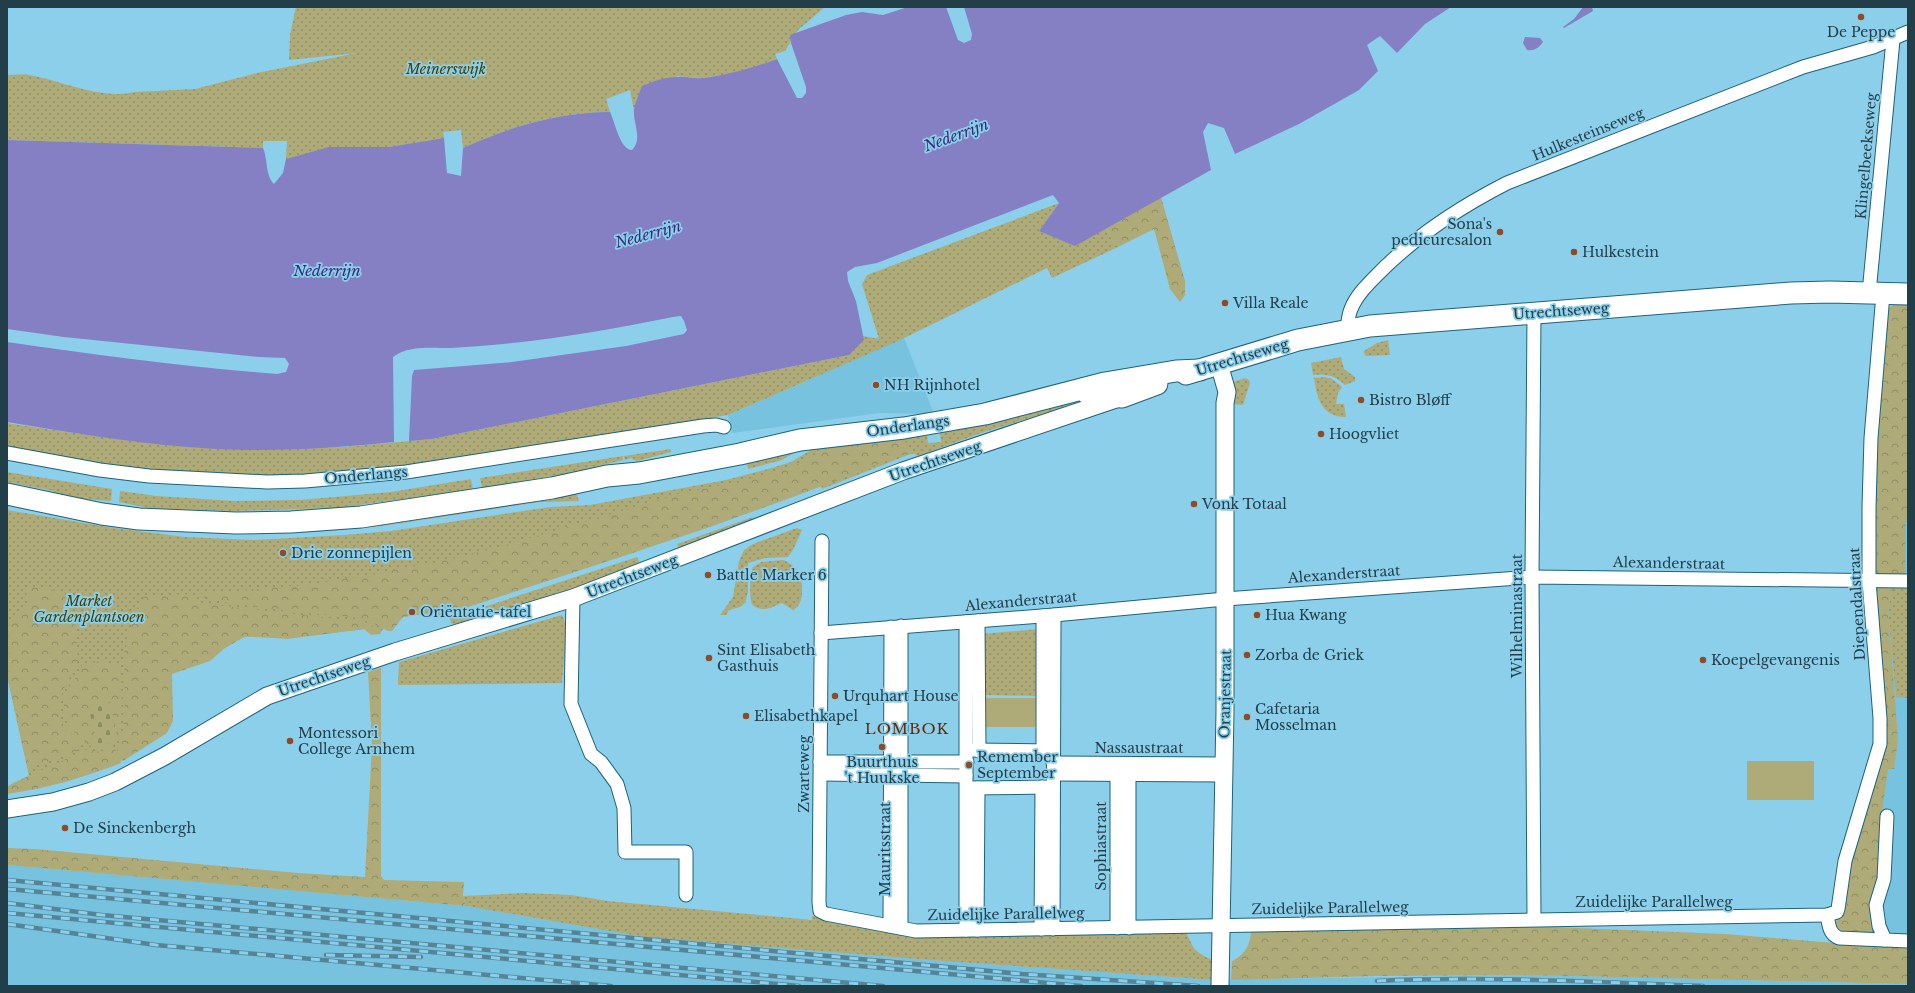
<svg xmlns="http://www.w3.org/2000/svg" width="1915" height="993" font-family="'Libre Baskerville',serif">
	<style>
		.built { fill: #76c2df }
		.green { fill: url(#green-dots) }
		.forest { fill: url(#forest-crowns) }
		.cemetery { fill: url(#cemetery-stones) }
		.pitch { fill: #aeab78 }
		.water { fill: #8480c3 }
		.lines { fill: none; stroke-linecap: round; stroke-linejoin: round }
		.minor-casing { stroke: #1c637b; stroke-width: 15 }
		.tertiary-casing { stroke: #1c637b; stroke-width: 19 }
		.primary-casing { stroke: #1c637b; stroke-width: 23 }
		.minor { stroke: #fff; stroke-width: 13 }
		.tertiary { stroke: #fff; stroke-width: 17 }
		.primary { stroke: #fff; stroke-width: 21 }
		.rail-casing { stroke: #558497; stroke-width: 4.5 }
		.rail { stroke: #8ccfeb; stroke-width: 3; stroke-dasharray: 9; stroke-linecap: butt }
		.poi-dot { fill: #914a26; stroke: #8ccfeb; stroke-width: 1.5 }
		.labels { text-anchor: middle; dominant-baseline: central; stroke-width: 3.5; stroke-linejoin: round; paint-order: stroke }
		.poi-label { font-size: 14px; fill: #223e49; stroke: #8ccfeb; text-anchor: start }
		.park-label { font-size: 14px; font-style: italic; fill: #433f00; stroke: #8ccfeb }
		.street-label { font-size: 14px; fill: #223e49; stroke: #8ccfeb }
		.water-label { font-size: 15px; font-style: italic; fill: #382a7a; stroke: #8ccfeb }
		.neighbourhood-label { font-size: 15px; letter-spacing: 1px; fill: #682a04; stroke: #8ccfeb }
	</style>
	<defs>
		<pattern id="green-dots" width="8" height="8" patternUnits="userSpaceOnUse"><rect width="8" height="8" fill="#aeab78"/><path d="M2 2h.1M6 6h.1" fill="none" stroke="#8d8d64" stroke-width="1.8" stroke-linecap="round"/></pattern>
		<pattern id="forest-crowns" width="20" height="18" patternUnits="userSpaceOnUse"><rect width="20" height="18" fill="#aeab78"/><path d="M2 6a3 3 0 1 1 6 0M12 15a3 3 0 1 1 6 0" fill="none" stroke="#8d8d64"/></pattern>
		<pattern id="cemetery-stones" width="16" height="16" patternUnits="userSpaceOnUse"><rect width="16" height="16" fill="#aeab78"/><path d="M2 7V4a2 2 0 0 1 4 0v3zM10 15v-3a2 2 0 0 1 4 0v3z" fill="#8d8d64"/></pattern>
	</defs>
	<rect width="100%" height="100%" fill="#8ccfeb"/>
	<!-- built -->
	<g class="built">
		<polygon points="1908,308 1908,951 1840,927 1875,792 1878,590"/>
		<polygon points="900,328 934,414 879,413 732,433 728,415 807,381 864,343"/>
		<polygon points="7,865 466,906 644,937 930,960 1214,980 1527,975 1906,984 1908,984 1908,986 7,986"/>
	</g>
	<!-- green -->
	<g class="green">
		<path d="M 296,7 L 825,7 L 798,30 L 785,51 L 775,54 L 777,59 L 749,69 L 723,75 L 700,78 L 678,76 L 637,98 L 634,111 L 630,90 L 606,99 L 610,112 C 561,112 508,127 463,148 L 461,130 L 443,132 L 444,138 L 389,147 L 286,159 L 287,141 L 263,141 L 263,148 L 7,140 L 7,75 C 14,75 22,74 29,75 C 63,81 100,100 135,92 L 195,89 L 257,73 L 357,53 L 289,60 L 290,35 Z"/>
		<polygon points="1059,203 1039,231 1075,245 1106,228 1116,248 1052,278 1047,268 898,341 728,415 668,425 390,469 275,476 145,472 7,448 7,423 94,436 189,447 269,449 344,447 432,439 849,355 864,340 863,336 879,339 862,284 867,275"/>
		<polygon points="1388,340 1390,355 1366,356 1364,354 1364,351 1377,343"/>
		<path d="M 1341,357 L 1344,369 L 1355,377 L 1355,381 L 1345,385 C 1336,376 1326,373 1313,375 L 1311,363 Z"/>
		<path d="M 1325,377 L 1332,379 L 1342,387 L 1338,393 L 1336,404 L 1344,404 L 1346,417 C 1322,417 1317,399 1314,378 Z"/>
		<polygon points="1245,378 1249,380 1250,383 1243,405 1234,404 1230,383"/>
		<polygon points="1077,402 1047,413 984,432 918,456 913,453 822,489 821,486 707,528 440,616 438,612 402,617 390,629 384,628 380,633 366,629 288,638 221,636 173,656 160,734 120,762 32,790 7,676 7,510 114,528 185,537 254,540 345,535 391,531 550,507 590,505 726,480 768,469 791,462 813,449 927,435 928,443 941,442 940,433 1009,419"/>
		<polygon points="804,446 782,460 748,469 746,457"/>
		<polygon points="671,449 671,452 637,461 631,458 625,460 624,456"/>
		<polygon points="623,456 623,460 564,474 482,488 480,478"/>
		<polygon points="7,472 112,489 111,501 57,497 53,491 7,482"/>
		<polygon points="471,479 473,490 336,508 233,511 177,509 173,513 119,502 120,491 157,496 235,501 300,500 391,492"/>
		<polygon points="575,490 579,501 540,502 382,526 316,532 232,534 162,530 165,525"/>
		<polygon points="753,517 751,521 679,549 677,544"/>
		<polygon points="797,528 802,530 793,550 788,557 766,558 748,563 748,592 745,603 740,607 729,610 726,615 720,615 733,597 739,561 744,550 753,544"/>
		<path d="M 637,557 L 640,564 C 579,587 518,607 456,625 L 451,623 L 450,618 Z"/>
		<path d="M 783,560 C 789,562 797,568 799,574 C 803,584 805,604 793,610 L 782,603 C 775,605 771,609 764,609 C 761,609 754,608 752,604 C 749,598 750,573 753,567 L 761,562 Z"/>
		<polygon points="1894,586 1908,586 1908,698 1896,697 1888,608"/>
		<polygon points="562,615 567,627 562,683 398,685 399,662"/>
		<polygon points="1039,629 1039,696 981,695 981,634"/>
		<path d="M 524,893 L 571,895 L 608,901 L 812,920 L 812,916 L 937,937 L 1186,931 C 1193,950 1196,953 1215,961 L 1214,980 L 930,960 L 644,937 L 466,906 L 463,896 Z"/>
	</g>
	<!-- forest -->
	<g class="forest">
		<polygon points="1161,197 1185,281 1185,295 1180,302 1170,289 1154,229 1116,248 1106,228"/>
		<polygon points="1893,305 1908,305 1908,521 1906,522 1905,576 1877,576 1874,573 1874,473 1887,309"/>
		<path d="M 903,438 L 914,454 L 901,455 C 754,515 603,563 452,612 L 439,616 L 438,612 L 403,617 L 392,631 L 388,631 L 371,622 L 359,618 C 339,616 204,604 198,594 L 304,585 L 370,575 L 437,562 L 500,547 L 685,492 L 729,484 L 764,475 L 795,465 L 823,450 Z"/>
		<polygon points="1894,586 1888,608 1898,740 1894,769 1888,769 1883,805 1881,879 1875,928 1874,932 1869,935 1839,933 1835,926 1836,922 1842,912 1846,879 1879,763 1874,587"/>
		<path d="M 23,587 C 32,588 52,588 60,592 C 73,599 80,651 77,665 C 76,670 72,674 69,679 C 61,692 58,704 61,720 C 64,732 76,735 82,745 L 77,751 L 29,768 L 7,676 L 7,628 L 29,606 L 30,601 Z"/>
		<path d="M 191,594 L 197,601 L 206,604 L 365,622 L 377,628 L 381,634 L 371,635 L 364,629 L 287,639 L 246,636 L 225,648 L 210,661 L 172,674 L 173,721 L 167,733 L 123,761 L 116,746 C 130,736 122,668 125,650 C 127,639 130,628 134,617 C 137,610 139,601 145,596 Z"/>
		<path d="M 102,661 L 121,666 C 121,683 124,725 118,739 C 115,746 105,749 99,750 C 89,747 84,740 76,734 C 61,720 60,700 72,683 C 76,677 81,672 82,664 Z"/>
		<polygon points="381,668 381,876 384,880 464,882 463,896 466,906 7,865 7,848 35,849 298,873 365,877 372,745 368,672"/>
		<path d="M 114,747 L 121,763 C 82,778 49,788 7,794 L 7,787 L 13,783 L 88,749 L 100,752 Z"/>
		<path d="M 1552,927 L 1726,934 L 1834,943 L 1908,944 L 1908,984 L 1527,975 L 1378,976 L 1231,980 L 1232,961 C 1245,955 1251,944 1251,930 Z"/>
	</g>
	<!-- cemetery -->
	<polygon class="cemetery" points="110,702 117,736 110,743 98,746 89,710"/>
	<!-- pitch -->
	<g class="pitch">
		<polygon points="985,698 1036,698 1035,727 985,727"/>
		<rect x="1747" y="761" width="67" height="39"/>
	</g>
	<!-- water -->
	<g class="water">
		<path d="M 908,7 L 946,7 L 958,40 L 964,43 L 971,40 L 972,34 L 964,7 L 1451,7 L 1425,24 L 1397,53 L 1380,36 L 1367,45 L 1378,71 L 1359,90 L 1299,124 L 1235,154 L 1224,128 L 1208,123 L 1203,132 L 1211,170 L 1075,246 L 1039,231 L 1059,203 L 1053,195 L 877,263 L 855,267 L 847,272 L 848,281 L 856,301 L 864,340 L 849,355 L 432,439 L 409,441 L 412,376 L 414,370 L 512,362 L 626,346 L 684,334 L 687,330 L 684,321 L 681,316 L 673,317 C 600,332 526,344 451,348 C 433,348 408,345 393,357 L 394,442 C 326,449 256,453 188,447 C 127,442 67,432 7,422 L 7,342 C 97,355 187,367 277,374 L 286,372 L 289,364 L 285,358 L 259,357 L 64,337 L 7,329 L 7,140 L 263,148 C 268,159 265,175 274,184 L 283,173 L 286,159 L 329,147 L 389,147 L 444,138 L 447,173 L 461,176 L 463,148 C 508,127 561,112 610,112 C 615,122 620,150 632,150 C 643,139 633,124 634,110 C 635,102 639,94 642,86 C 654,81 665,77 678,77 C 686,76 694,79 702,78 C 728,75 752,68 777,59 L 797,98 L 802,98 L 806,93 L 806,87 L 791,43 L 790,35 L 846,15 L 862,12 L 883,15 Z"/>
		<polygon points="1583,7 1592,7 1593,11 1564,28 1563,27 1574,19"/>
		<path d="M 1525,37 L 1540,38 L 1543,42 C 1539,48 1534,51 1527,50 L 1523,43 Z"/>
	</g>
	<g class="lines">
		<!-- minor casing -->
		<g class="minor-casing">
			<g id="minor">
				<polyline points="1869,293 1893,40"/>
				<polyline points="1534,313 1532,577 1534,919"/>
				<path d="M 1347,330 C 1348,323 1348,316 1351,309 C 1356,296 1367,285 1377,275 C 1414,237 1460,207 1507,183 L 1803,67 L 1873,47 L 1908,32"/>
				<polyline points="7,453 100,470 149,476 267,482 305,481 406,472 703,426 716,425 724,427"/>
				<polyline points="822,541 819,902 820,911 826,914 916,931 1827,915 1837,912 1838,909 1845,861 1880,744 1880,718 1869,581 1869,507 1871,438 1883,294"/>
				<polyline points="573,598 571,704 591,754 601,762 617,784 624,808 625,852 686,852 686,895"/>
				<polyline points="978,621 979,751"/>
				<polyline points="821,633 1054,615 1225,599 1532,577 1908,581"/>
				<polyline points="971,750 1052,751"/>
				<polyline points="1043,751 1043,616"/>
				<polyline points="820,762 967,762"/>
				<polyline points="1053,763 1224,764"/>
				<polyline points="1129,765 1129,928"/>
				<polyline points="821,774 966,776"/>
				<polyline points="1053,774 1224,775"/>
				<polyline points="969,788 1049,787"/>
				<polyline points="1887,816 1884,879 1876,905 1879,926 1885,940 1908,941"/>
				<path d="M 1827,915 C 1829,925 1829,934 1839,938 L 1885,940"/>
				<polyline points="890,926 891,627"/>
				<polyline points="901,928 901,626"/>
				<polyline points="1117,928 1117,768"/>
				<polyline points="1041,929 1042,787"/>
				<polyline points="1053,929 1054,615"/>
				<polyline points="966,930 966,622"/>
				<polyline points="977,930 978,788"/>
			</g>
		</g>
		<!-- tertiary casing -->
		<g class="tertiary-casing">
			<g id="tertiary">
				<polyline points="1219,364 1227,392 1225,403 1225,711 1220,986"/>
				<polyline points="7,809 53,802 89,792 115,782 165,756 267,696 395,652 573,598 903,471 1119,398"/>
			</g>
		</g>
		<!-- primary casing -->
		<g class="primary-casing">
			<g id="primary">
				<polyline points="1186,374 1298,340 1370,326 1791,293 1830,292 1908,294"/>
				<polyline points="1088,394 1122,397 1157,384"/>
				<polyline points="7,494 102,514 139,519 236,523 291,522 361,517 552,488 607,476 639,473 740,454 800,440 904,428 985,414 1105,383 1176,371 1200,370"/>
			</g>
		</g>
		<!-- minor -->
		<use href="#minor" class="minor"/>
		<!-- tertiary -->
		<use href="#tertiary" class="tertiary"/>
		<!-- primary -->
		<use href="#primary" class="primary"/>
		<!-- rail casing -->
		<g class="rail-casing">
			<g id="rail">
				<polyline points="7,880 1022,974 1198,986"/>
				<polyline points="7,889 1081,986"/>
				<polyline points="7,903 102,915 883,986"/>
				<polyline points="7,913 799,986"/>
				<polyline points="7,924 156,945 611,986"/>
				<polyline points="326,955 421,957"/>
				<path d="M 1377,981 C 1486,976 1594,982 1703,986"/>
			</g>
		</g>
		<!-- rail -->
		<use href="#rail" class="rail"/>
	</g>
	<!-- markers -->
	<g class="poi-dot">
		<circle cx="1861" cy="17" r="4"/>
		<circle cx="1500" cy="232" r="4"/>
		<circle cx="1574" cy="252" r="4"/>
		<circle cx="1225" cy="303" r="4"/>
		<circle cx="876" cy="385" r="4"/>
		<circle cx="1361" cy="400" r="4"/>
		<circle cx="1321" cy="434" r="4"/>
		<circle cx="1194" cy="504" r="4"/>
		<circle cx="283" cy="553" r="4"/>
		<circle cx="708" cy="575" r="4"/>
		<circle cx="412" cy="612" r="4"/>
		<circle cx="1257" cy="615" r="4"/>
		<circle cx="1247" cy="655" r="4"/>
		<circle cx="709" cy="658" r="4"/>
		<circle cx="1703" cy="660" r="4"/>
		<circle cx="835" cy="696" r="4"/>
		<circle cx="746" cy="716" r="4"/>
		<circle cx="1247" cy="717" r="4"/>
		<circle cx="290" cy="741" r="4"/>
		<circle cx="882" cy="747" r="4"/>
		<circle cx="969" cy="765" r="4"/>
		<circle cx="65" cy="828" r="4"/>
	</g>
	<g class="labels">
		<!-- poi labels -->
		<g class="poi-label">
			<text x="1861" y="32" text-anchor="middle">De Peppe</text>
			<text x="1492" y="224" text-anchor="end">Sona's<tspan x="1492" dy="16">pedicuresalon</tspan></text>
			<text x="1582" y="252">Hulkestein</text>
			<text x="1233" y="303">Villa Reale</text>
			<text x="884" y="385">NH Rijnhotel</text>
			<text x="1369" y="400">Bistro Bløff</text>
			<text x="1329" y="434">Hoogvliet</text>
			<text x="1202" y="504">Vonk Totaal</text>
			<text x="291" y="553">Drie zonnepijlen</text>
			<text x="716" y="575">Battle Marker 6</text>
			<text x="420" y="612">Oriëntatie-tafel</text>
			<text x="1265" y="615">Hua Kwang</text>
			<text x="717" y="650">Sint Elisabeth<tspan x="717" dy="16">Gasthuis</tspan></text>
			<text x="1255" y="655">Zorba de Griek</text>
			<text x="1711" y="660">Koepelgevangenis</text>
			<text x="843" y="696">Urquhart House</text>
			<text x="1255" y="709">Cafetaria<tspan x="1255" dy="16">Mosselman</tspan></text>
			<text x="754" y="716">Elisabethkapel</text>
			<text x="298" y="733">Montessori<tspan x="298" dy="16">College Arnhem</tspan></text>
			<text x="977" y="757">Remember<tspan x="977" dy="16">September</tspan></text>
			<text x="882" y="762" text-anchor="middle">Buurthuis<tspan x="882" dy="16">'t Huukske</tspan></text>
			<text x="73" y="828">De Sinckenbergh</text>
		</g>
		<!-- park labels -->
		<g class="park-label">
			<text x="446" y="69">Meinerswijk</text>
			<text x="89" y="601">Market<tspan x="89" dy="16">Gardenplantsoen</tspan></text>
		</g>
		<!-- street labels -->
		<g class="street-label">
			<text transform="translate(1588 134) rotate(-22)">Hulkesteinseweg</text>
			<text transform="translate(1866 156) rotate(-85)">Klingelbeekseweg</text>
			<text transform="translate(1561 311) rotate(-4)">Utrechtseweg</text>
			<text transform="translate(1242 357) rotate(-17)">Utrechtseweg</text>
			<text transform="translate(908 426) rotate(-8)">Onderlangs</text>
			<text transform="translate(935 461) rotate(-19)">Utrechtseweg</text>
			<text transform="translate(366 475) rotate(-5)">Onderlangs</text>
			<text transform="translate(1669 563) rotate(1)">Alexanderstraat</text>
			<text transform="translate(1344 574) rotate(-4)">Alexanderstraat</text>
			<text transform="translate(632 576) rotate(-21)">Utrechtseweg</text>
			<text transform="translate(1021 601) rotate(-5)">Alexanderstraat</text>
			<text transform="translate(1857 604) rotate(-93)">Diependalstraat</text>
			<text transform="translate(1517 616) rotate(-90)">Wilhelminastraat</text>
			<text transform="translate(324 676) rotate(-19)">Utrechtseweg</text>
			<text transform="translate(1225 694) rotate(-89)">Oranjestraat</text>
			<text x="1139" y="748">Nassaustraat</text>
			<text transform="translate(804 774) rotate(-90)">Zwarteweg</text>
			<text transform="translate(1101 846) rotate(-90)">Sophiastraat</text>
			<text transform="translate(885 849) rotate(-90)">Mauritsstraat</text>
			<text x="1654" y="902">Zuidelijke Parallelweg</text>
			<text transform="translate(1330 908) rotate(-1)">Zuidelijke Parallelweg</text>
			<text transform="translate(1006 914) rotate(-1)">Zuidelijke Parallelweg</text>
		</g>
		<!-- water labels -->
		<g class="water-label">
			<text transform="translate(956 135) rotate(-20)">Nederrijn</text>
			<text transform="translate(648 234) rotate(-15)">Nederrijn</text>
			<text x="327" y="270">Nederrijn</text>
		</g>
		<!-- neighbourhood labels -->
		<g class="neighbourhood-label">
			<text x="907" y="728">LOMBOK</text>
		</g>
	</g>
	<!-- border -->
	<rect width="1915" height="993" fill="none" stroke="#223e49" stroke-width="16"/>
</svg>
